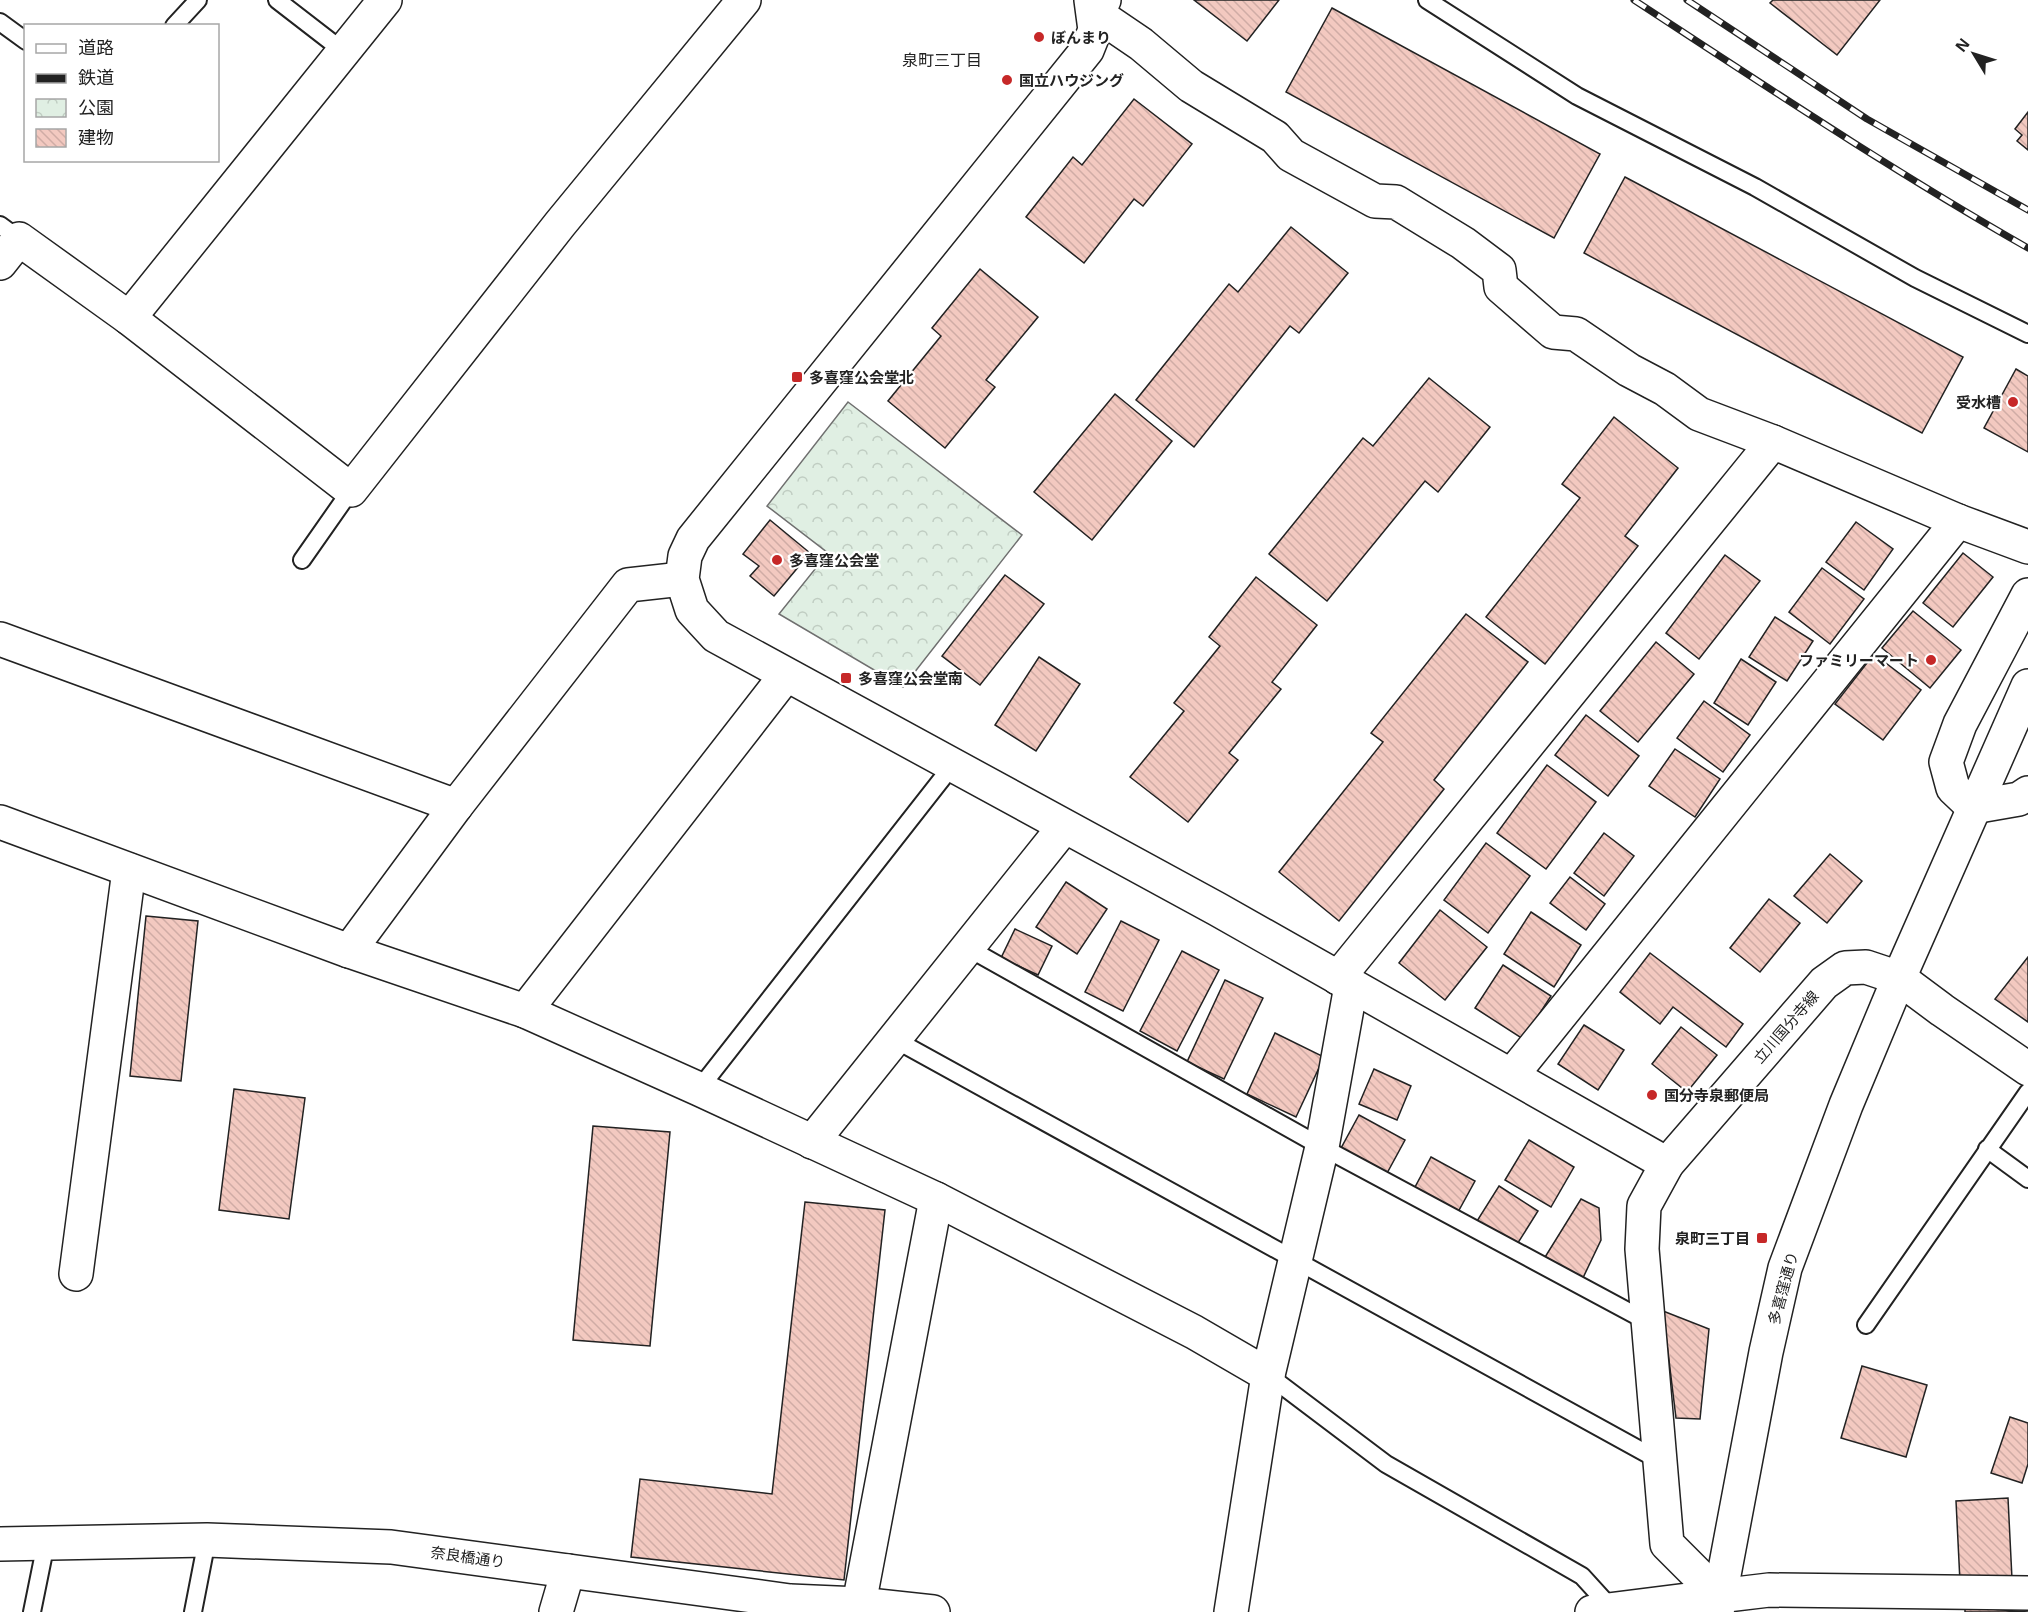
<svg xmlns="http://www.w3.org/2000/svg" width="2028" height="1612" font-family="Helvetica,'Noto Sans JP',sans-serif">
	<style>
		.park { fill: url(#park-crowns); stroke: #6f6f6f; stroke-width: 1.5 }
		.building { fill: url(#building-back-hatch); stroke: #222; stroke-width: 1.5 }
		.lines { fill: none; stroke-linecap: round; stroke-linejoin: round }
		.service-casing { stroke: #222; stroke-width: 20 }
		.minor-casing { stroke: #222; stroke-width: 36 }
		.tertiary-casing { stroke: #222; stroke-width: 36 }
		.secondary-casing { stroke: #222; stroke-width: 36 }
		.service { stroke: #fff; stroke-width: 16 }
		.minor { stroke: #fff; stroke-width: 33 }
		.tertiary { stroke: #fff; stroke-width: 33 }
		.secondary { stroke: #fff; stroke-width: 33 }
		.rail-casing { stroke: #222; stroke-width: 7 }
		.rail { stroke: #fff; stroke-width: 4.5; stroke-dasharray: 14; stroke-linecap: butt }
		.poi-dot { fill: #c62828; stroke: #fff; stroke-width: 2 }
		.labels { text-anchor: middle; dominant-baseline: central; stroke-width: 4.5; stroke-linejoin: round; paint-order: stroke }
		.poi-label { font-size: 15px; font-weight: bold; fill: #222; stroke: #fff; text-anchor: start }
		.street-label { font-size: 15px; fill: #222; stroke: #fff }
		.neighbourhood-label { font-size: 16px; fill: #222; stroke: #fff }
	</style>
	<defs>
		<pattern id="park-crowns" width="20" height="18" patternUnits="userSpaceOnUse" patternTransform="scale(1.5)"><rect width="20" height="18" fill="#e0efe3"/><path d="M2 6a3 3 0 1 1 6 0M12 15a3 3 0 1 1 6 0" fill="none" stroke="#c0cdc2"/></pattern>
		<pattern id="building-back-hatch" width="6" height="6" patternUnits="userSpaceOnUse" patternTransform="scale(1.5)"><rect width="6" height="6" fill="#f3c9c0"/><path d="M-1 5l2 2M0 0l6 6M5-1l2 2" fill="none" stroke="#d0aca5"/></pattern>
	</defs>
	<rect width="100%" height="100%" fill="#fff"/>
	<!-- park -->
	<polygon class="park" points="848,402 1022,535 903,687 779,614 828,553 767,506"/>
	<!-- building -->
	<g class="building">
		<polygon points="1194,0 1279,0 1247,41"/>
		<polygon points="1773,0 1880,0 1837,55 1770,3"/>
		<polygon points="1332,8 1600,154 1554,238 1286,92"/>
		<polygon points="1134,99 1192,144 1143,206 1134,199 1084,263 1026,217 1073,157 1082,165"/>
		<polygon points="2028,112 2028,150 2017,141 2022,135 2015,129"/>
		<polygon points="1625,177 1963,357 1922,433 1584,253"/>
		<polygon points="1291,227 1348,273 1299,333 1290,326 1194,447 1136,400 1229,284 1238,292"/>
		<polygon points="980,269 1038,317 986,380 995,387 945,448 888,401 941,336 932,328"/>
		<polygon points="2016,369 2028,376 2028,452 1984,428"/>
		<polygon points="1429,378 1490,427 1438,492 1425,481 1327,601 1269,554 1363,438 1373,446"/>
		<polygon points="1115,394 1172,441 1092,540 1034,492"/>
		<polygon points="1614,417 1678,468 1625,536 1638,546 1545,664 1486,617 1580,498 1562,484"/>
		<polygon points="770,520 810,553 774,596 750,576 759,566 743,554"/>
		<polygon points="1856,522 1893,549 1864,590 1826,562"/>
		<polygon points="1963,553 1993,577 1953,627 1923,603"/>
		<polygon points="1725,555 1760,581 1699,659 1666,633"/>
		<polygon points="1822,568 1864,599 1830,644 1789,612"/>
		<polygon points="1005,575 1044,604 980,685 942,656"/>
		<polygon points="1256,577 1317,625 1272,682 1281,689 1229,753 1238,760 1188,822 1130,777 1184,711 1174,703 1220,646 1209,637"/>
		<polygon points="1913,611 1961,650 1930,688 1882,648"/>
		<polygon points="1466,614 1528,662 1434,780 1444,789 1339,921 1279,872 1383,742 1371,733"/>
		<polygon points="1775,617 1813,641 1787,681 1749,657"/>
		<polygon points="1656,642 1694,674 1638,742 1600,711"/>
		<polygon points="1874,654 1921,690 1883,740 1835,704"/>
		<polygon points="1039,657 1080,684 1036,751 995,725"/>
		<polygon points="1741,659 1776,682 1748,725 1714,703"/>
		<polygon points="1704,701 1750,735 1723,772 1677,738"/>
		<polygon points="1586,715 1639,756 1608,796 1555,755"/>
		<polygon points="1675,749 1720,779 1695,817 1649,786"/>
		<polygon points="1547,765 1596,802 1546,869 1497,833"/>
		<polygon points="1604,833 1634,856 1604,896 1574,873"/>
		<polygon points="1486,843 1530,876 1488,933 1444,900"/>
		<polygon points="1830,854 1862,881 1827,923 1794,896"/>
		<polygon points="1570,877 1605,904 1586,930 1550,903"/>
		<polygon points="1066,882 1107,909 1077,954 1036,927"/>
		<polygon points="1769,899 1800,923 1760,972 1730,948"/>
		<polygon points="1440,910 1487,947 1445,1000 1399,963"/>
		<polygon points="1531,912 1581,945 1554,987 1504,954"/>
		<polygon points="146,916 198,921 181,1081 130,1076"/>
		<polygon points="1121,921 1159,940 1123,1011 1085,992"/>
		<polygon points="1015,929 1052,946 1038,975 1001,958"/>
		<polygon points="1182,951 1219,970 1177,1051 1140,1031"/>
		<polygon points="1650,953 1743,1024 1726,1047 1673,1007 1660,1024 1620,992"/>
		<polygon points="2028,957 2028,1022 1995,999"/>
		<polygon points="1503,965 1551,996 1523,1039 1475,1008"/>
		<polygon points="1225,980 1263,998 1224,1079 1187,1062"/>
		<polygon points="1584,1025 1624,1050 1598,1090 1558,1064"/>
		<polygon points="1681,1027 1717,1055 1687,1092 1652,1064"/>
		<polygon points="1275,1033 1324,1057 1296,1117 1247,1094"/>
		<polygon points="1374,1069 1411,1086 1397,1120 1359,1104"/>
		<polygon points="234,1089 305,1098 289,1219 219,1210"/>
		<polygon points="1359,1115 1405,1140 1386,1175 1340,1150"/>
		<polygon points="593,1126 670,1132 650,1346 573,1340"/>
		<polygon points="1529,1140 1574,1167 1551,1207 1505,1180"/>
		<polygon points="1431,1157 1475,1181 1458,1212 1414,1189"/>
		<polygon points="1499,1186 1538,1211 1516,1246 1477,1221"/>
		<polygon points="1581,1199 1599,1208 1601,1240 1581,1282 1542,1262"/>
		<polygon points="805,1202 885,1210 844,1580 631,1557 640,1479 772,1494"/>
		<polygon points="1663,1311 1709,1329 1700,1419 1676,1418"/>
		<polygon points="1862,1366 1927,1385 1906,1457 1841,1438"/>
		<polygon points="2010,1417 2028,1423 2028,1464 2022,1483 1991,1473"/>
		<polygon points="2008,1498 2012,1579 1960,1582 1956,1501"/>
		<polygon points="1965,1607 2028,1612 1965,1612"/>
	</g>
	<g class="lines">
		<!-- service casing -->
		<g class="service-casing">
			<g id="service">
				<polyline points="277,0 343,51"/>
				<polyline points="1427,0 1577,96 1755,187 1915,278 2028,334"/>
				<polyline points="0,22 26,41"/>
				<polyline points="174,26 198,0"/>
				<polyline points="0,225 19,239"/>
				<polyline points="302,560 351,490"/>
				<polyline points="968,948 1322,1147 1648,1322"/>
				<polyline points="894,1039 1660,1461"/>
				<polyline points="699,1089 952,766"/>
				<polyline points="1987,1149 2028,1179"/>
				<polyline points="1866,1325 2028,1092"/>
				<polyline points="1268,1375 1386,1464 1582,1576 1612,1609"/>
				<polyline points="32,1612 46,1543"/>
				<polyline points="193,1612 207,1540"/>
			</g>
		</g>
		<!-- minor casing -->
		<g class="minor-casing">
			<g id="minor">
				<polyline points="1104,0 1094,12 1141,44 1191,86 1275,137 1291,155 1375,201 1396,202 1463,243 1499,270 1501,287 1553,332 1576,334 1629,370 1665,389 1699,414 1773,442"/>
				<polyline points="0,263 19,239 129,318 351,490 560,224 744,0"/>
				<polyline points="129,318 385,0"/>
				<polyline points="2028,595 1960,724 1946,762 1953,788 1973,807 2019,799 2028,793"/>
				<polyline points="0,639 456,806"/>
				<polyline points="0,822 349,951 525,1011 699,1089 936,1199 1194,1332 1268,1375"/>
				<polyline points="349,951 456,806 628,585 682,579"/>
				<polyline points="1338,978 1773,442 1958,521"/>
				<polyline points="1899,978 1942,1010 2028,1069"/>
				<polyline points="525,1011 786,675"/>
				<polyline points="1512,1075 1958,521 2028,547"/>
				<polyline points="812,1142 1064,827"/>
				<polyline points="76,1274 129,870"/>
				<polyline points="1719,1596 1769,1590 2028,1593"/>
				<polyline points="859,1604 936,1199"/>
				<polyline points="556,1612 568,1571"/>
				<polyline points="1231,1612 1268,1375 1322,1147 1351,986"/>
			</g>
		</g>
		<!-- tertiary casing -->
		<g class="tertiary-casing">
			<g id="tertiary">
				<polyline points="1091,0 1095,30 1087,50 693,539 685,556 682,579 692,610 716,636 1217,909 1667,1164"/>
				<polyline points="0,1544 207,1540 391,1547 790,1601 859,1604 933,1612"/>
				<polyline points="1592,1612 1719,1596"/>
			</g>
		</g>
		<!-- secondary casing -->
		<g class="secondary-casing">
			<g id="secondary">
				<polyline points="1719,1596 1667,1544 1642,1249 1644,1206 1667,1164 1824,983 1845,968 1866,967 1899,978"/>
				<polyline points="1717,1612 1766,1352 1785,1268 1846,1105 1899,978 2028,686"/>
			</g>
		</g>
		<!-- service -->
		<use href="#service" class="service"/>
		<!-- minor -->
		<use href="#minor" class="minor"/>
		<!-- tertiary -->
		<use href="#tertiary" class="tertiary"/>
		<!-- secondary -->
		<use href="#secondary" class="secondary"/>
		<!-- rail casing -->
		<g class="rail-casing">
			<g id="rail">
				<path d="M 1634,0 C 1764,85 1893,171 2028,248"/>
				<polyline points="1687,0 1867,119 2028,210"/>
			</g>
		</g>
		<!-- rail -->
		<use href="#rail" class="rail"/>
	</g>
	<!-- markers -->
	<g class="poi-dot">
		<circle cx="1039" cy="37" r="6"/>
		<circle cx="1007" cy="80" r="6"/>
		<rect x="791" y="371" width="12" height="12" rx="3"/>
		<circle cx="2013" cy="402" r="6"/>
		<circle cx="777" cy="560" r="6"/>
		<circle cx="1931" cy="660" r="6"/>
		<rect x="840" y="672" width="12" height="12" rx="3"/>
		<circle cx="1652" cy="1095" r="6"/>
		<rect x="1756" y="1232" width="12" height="12" rx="3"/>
	</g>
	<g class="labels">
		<!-- poi labels -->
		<g class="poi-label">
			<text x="1051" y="37">ぼんまり</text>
			<text x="1019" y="80">国立ハウジング</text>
			<text x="809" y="377">多喜窪公会堂北</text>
			<text x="2001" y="402" text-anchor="end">受水槽</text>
			<text x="789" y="560">多喜窪公会堂</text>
			<text x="1919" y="660" text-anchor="end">ファミリーマート</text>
			<text x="858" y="678">多喜窪公会堂南</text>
			<text x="1664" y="1095">国分寺泉郵便局</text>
			<text x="1750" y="1238" text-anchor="end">泉町三丁目</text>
		</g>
		<!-- street labels -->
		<g class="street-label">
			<text transform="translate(1786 1027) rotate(-49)">立川国分寺線</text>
			<text transform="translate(1783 1288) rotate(-75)">多喜窪通り</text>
			<text transform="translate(468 1557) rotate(8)">奈良橋通り</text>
		</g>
		<!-- neighbourhood labels -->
		<g class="neighbourhood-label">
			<text x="942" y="60">泉町三丁目</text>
		</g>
	</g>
	<!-- legend -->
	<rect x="24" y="24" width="195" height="138" fill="#ffffff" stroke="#a7a7a7" stroke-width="1.5"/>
	<rect x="36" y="44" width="30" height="9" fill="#ffffff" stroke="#a7a7a7" stroke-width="1.5"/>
	<text x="78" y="54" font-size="18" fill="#222222">道路</text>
	<rect x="36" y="74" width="30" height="9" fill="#222222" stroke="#a7a7a7" stroke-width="1.5"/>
	<text x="78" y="84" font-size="18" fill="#222222">鉄道</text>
	<rect x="36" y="99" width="30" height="18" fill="url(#park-crowns)" stroke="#a7a7a7" stroke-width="1.5"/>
	<text x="78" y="114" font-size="18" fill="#222222">公園</text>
	<rect x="36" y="129" width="30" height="18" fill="url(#building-back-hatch)" stroke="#a7a7a7" stroke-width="1.5"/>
	<text x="78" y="144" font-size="18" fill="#222222">建物</text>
	<!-- north arrow -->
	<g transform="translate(1974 54) rotate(308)" stroke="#ffffff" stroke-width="4.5" paint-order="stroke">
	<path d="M0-4.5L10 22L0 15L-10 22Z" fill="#222222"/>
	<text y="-9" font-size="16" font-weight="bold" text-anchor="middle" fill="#222222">N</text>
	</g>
</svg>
